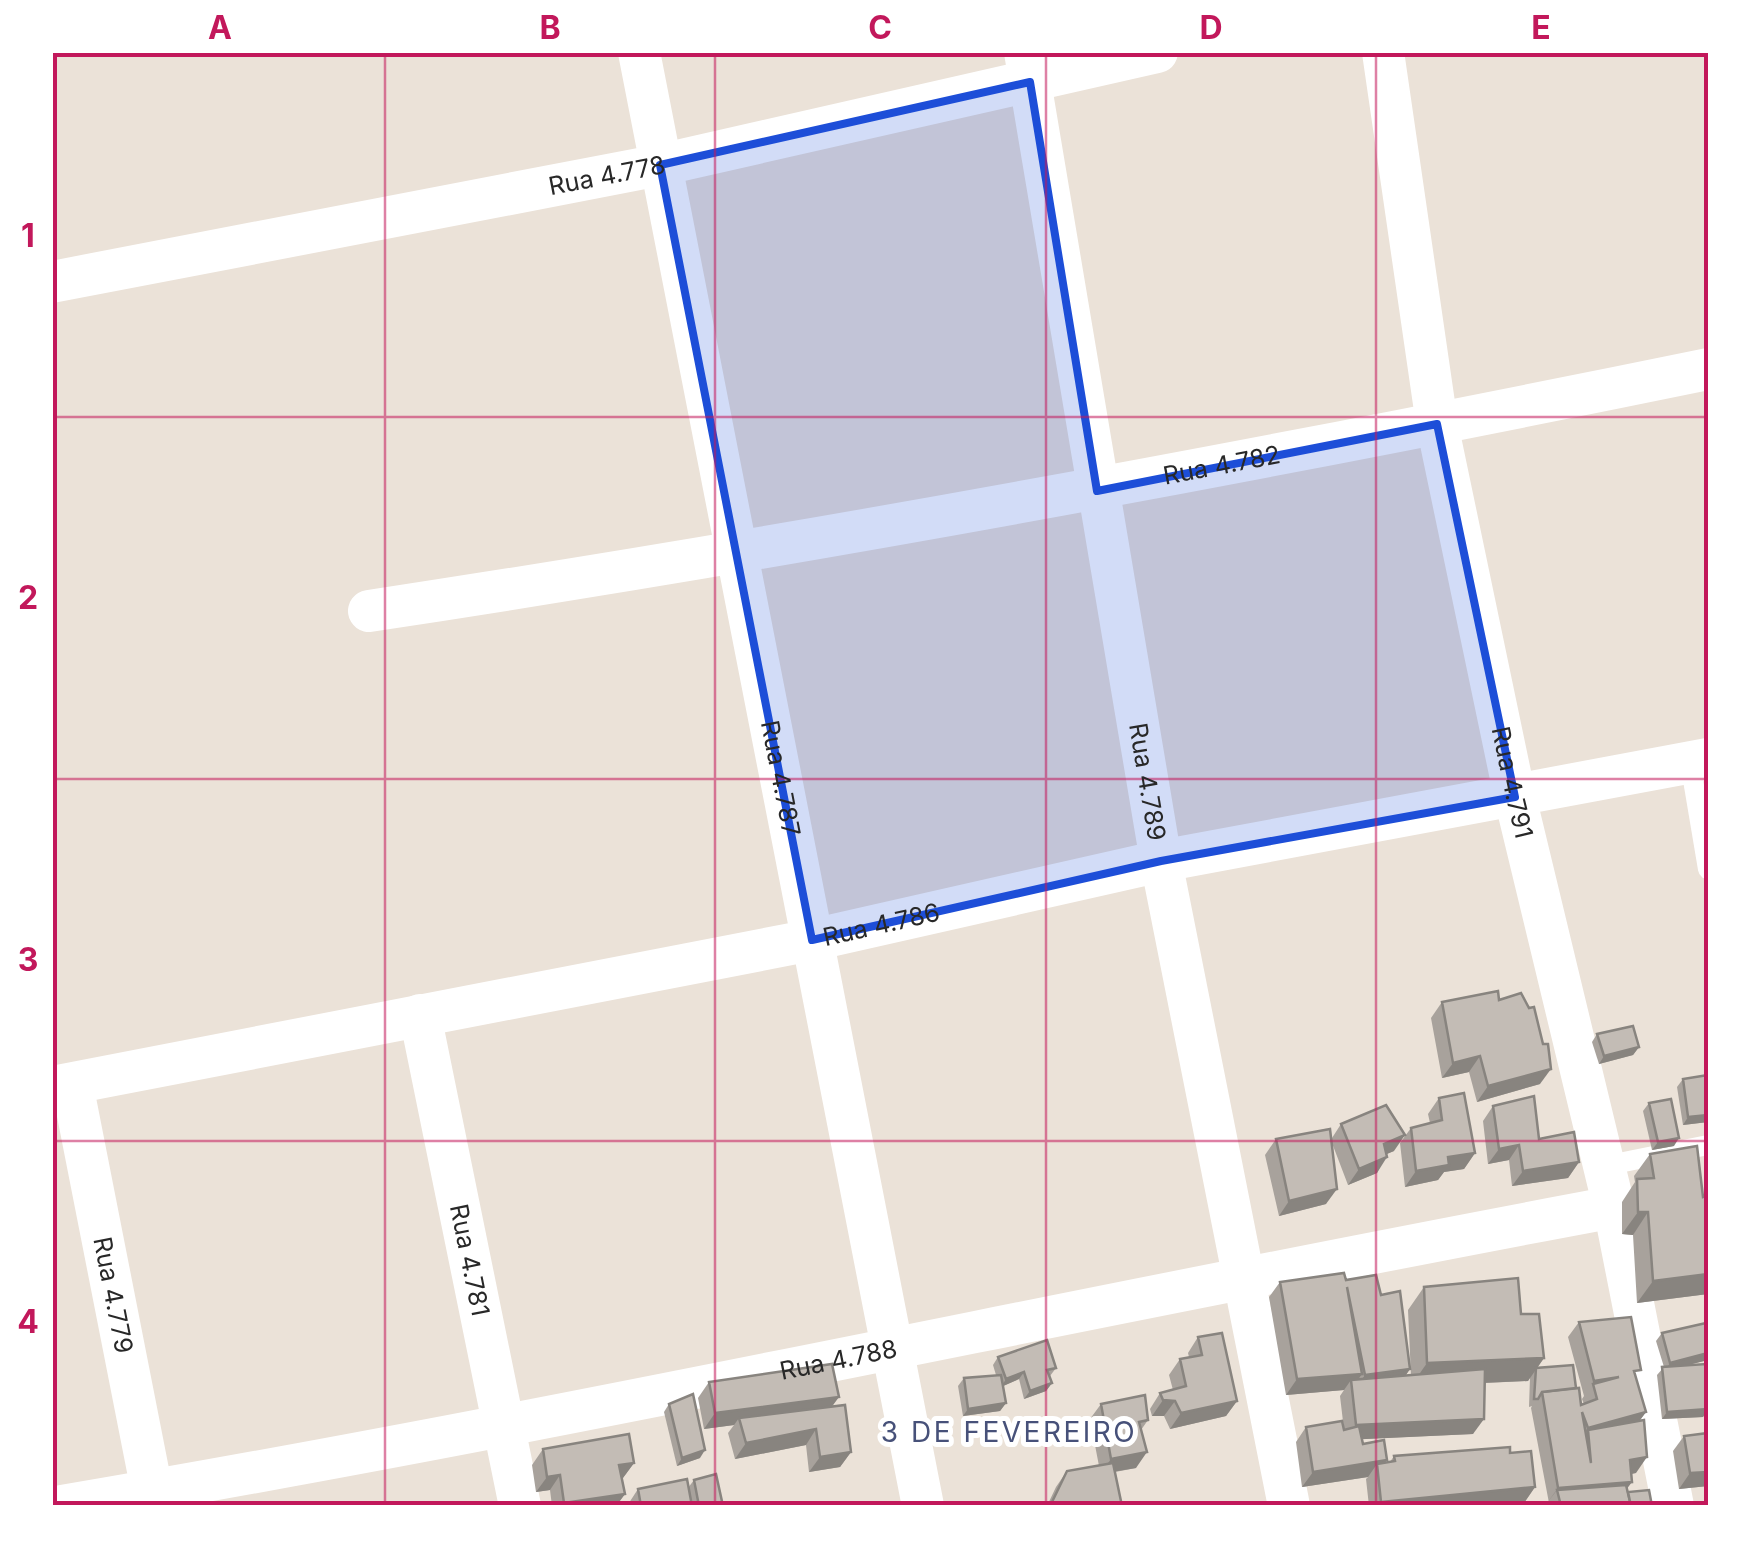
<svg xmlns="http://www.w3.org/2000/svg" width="1761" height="1558" font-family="Inter,sans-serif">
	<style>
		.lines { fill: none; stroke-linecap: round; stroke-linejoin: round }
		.service { stroke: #fff; stroke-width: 20 }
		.minor { stroke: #fff; stroke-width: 42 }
		.wall { fill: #a8a29c }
		.shaded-wall { fill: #88847f }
		.building { fill: #c3bcb5; stroke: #88847f; stroke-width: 2.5 }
		.marked { fill: #1d4ed8; fill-opacity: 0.2; stroke: #1d4ed8; stroke-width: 8; stroke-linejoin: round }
		.grid { fill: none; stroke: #c2185b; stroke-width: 2.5; stroke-opacity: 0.55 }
		.labels { text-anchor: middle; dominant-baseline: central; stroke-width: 10; stroke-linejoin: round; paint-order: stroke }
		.street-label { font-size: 25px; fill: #282828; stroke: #fff }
		.neighbourhood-label { font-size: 28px; letter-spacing: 2.5px; fill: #475179; stroke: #fff }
		.neatline { fill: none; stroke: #c2185b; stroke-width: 4 }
		.grid-label { font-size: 32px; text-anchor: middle; font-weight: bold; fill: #c2185b }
	</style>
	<rect width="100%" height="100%" fill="#ebe2d8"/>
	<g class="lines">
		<!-- service -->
		<g class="service">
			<polyline points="1690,762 1708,869"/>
			<polyline points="1604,1166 1708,1145"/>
		</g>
		<!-- minor -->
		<g class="minor">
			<path id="s1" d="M 639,52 L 923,1506"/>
			<path id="s2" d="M 1025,52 L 1161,861 L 1289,1506"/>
			<path id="s3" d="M 1383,52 L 1437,424 L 1515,797 L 1614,1207 L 1673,1506"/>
			<path id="s4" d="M 52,282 L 660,165 L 1157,52"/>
			<path id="s5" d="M 369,611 C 818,543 1264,460 1708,369"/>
			<path id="s6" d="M 420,1015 L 520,1506"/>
			<path id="s7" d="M 72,1084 L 155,1506"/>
			<path id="s8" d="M 52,1087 L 812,940 L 1161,861 L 1708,759"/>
			<path id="s9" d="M 62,1506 C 582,1418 1096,1303 1614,1207"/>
		</g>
	</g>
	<!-- wall -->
	<g class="wall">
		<polygon points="1442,1002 1540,1084 1477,1102 1469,1072 1442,1078 1431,1018"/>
		<polygon points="1597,1034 1639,1047 1633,1055 1599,1064 1592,1042"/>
		<polygon points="1683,1079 1708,1122 1683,1125 1677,1087"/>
		<polygon points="1439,1098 1475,1153 1464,1169 1444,1172 1438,1180 1405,1187 1400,1143 1411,1128 1430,1123 1428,1114"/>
		<polygon points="1649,1103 1674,1146 1652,1150 1643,1111"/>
		<polygon points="1493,1106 1539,1139 1579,1162 1568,1178 1512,1186 1509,1160 1488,1164 1483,1121"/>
		<polygon points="1341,1124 1394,1151 1386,1154 1377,1173 1348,1185 1332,1143 1326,1204 1279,1216 1265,1155 1276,1139 1332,1138"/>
		<polygon points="1650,1154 1703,1197 1708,1294 1637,1303 1633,1235 1622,1234 1622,1202 1635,1182 1634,1176"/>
		<polygon points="1346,1280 1381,1295 1410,1369 1405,1376 1411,1376 1408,1310 1424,1287 1521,1314 1544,1358 1537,1368 1576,1388 1581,1405 1584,1404 1582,1399 1584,1396 1568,1337 1579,1322 1636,1377 1646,1412 1640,1420 1636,1473 1631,1474 1627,1489 1628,1492 1652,1506 1547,1506 1549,1503 1531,1408 1532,1406 1529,1407 1530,1377 1528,1381 1485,1383 1473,1434 1362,1439 1363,1444 1385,1463 1390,1462 1394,1456 1510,1453 1535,1487 1524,1503 1497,1506 1369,1506 1366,1479 1368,1477 1302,1487 1296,1442 1306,1427 1344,1430 1340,1396 1344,1390 1286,1395 1269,1297 1280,1282"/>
		<polygon points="1708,1330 1708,1360 1687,1365 1707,1382 1708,1379 1708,1419 1707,1411 1703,1417 1662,1419 1657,1375 1664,1367 1656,1341 1662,1333"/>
		<polygon points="1198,1337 1237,1401 1226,1416 1170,1429 1164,1416 1152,1416 1150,1409 1160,1393 1173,1390 1169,1375 1180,1359 1189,1357 1188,1353"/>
		<polygon points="998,1357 1056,1368 1050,1376 1052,1383 1046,1391 1024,1399 1019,1379 1003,1386 1006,1403 1000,1411 963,1416 958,1386 964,1378 996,1375 993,1365"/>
		<polygon points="709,1382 832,1407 851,1452 840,1467 809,1472 806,1445 735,1459 728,1433 734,1425 704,1429 698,1398"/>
		<polygon points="669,1404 700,1458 677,1466 664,1412"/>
		<polygon points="1101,1404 1148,1420 1141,1430 1136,1468 1115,1472 1122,1506 1047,1506 1056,1487 1067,1471 1099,1466 1090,1419"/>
		<polygon points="1684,1436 1708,1486 1679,1489 1673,1451"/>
		<polygon points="543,1449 634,1463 622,1479 625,1494 616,1506 552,1506 550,1490 536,1492 532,1465"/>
		<polygon points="694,1480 723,1506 627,1506 638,1489 688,1488"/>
	</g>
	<!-- shaded-wall -->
	<g class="shaded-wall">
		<polygon points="1639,1047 1633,1055 1599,1064 1604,1056"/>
		<polygon points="1480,1056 1469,1072 1442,1078 1453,1063"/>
		<polygon points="1551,1069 1540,1084 1477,1102 1488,1086"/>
		<polygon points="1708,1115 1708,1122 1683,1125 1688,1117"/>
		<polygon points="1405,1135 1394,1151 1373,1160 1384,1144"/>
		<polygon points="1679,1138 1674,1146 1652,1150 1658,1142"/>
		<polygon points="1519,1145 1509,1160 1488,1164 1499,1149"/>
		<polygon points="1475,1153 1464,1169 1444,1172 1438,1180 1405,1187 1416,1171 1448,1157"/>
		<polygon points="1387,1157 1377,1173 1348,1185 1359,1169"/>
		<polygon points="1579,1162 1568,1178 1512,1186 1523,1171"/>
		<polygon points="1337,1189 1326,1204 1279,1216 1289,1201"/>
		<polygon points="1638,1212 1648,1212 1633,1235 1622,1234"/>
		<polygon points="1708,1274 1708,1294 1637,1303 1653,1281"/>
		<polygon points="1708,1353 1708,1360 1665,1371 1670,1363"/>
		<polygon points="1544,1358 1528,1381 1411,1386 1427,1363"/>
		<polygon points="1410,1369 1399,1385 1354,1390 1365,1375"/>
		<polygon points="1024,1372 1019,1379 1001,1387 1006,1379"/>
		<polygon points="1362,1374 1352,1388 1351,1380 1344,1390 1286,1395 1297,1379"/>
		<polygon points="1052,1383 1046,1391 1024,1399 1030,1391"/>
		<polygon points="839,1397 828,1412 739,1418 734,1425 704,1429 715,1413"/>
		<polygon points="1163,1400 1175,1401 1164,1416 1152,1416"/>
		<polygon points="1237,1401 1226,1416 1170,1429 1181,1413"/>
		<polygon points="1006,1403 1000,1411 963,1416 968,1409"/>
		<polygon points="1708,1409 1703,1417 1662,1419 1667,1412"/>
		<polygon points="1646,1412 1635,1427 1588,1430 1577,1443 1588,1428"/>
		<polygon points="1484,1419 1473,1434 1345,1440 1356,1425"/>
		<polygon points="816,1429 806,1445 735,1459 746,1443"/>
		<polygon points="705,1450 700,1458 677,1466 682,1458"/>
		<polygon points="851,1452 840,1467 809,1472 820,1457"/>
		<polygon points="1147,1452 1136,1468 1100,1474 1111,1459"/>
		<polygon points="1647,1457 1636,1473 1619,1476 1630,1460"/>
		<polygon points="1387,1460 1378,1473 1377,1464 1368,1477 1302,1487 1313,1472"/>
		<polygon points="634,1463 623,1478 608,1480 619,1465"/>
		<polygon points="1708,1472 1708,1486 1679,1489 1690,1473"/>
		<polygon points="560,1475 550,1490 536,1492 547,1477"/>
		<polygon points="1632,1482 1620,1498 1557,1490 1547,1503 1558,1488"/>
		<polygon points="1535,1487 1524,1503 1497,1506 1378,1506 1381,1502"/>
		<polygon points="625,1494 616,1506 563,1506 564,1503"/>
	</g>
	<!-- building -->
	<g class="building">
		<polygon points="1498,991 1499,1000 1521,993 1529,1008 1534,1007 1543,1044 1548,1044 1551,1069 1488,1086 1480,1056 1453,1063 1442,1002"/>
		<polygon points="1633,1026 1639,1047 1604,1056 1597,1034"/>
		<polygon points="1708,1075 1708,1115 1688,1117 1683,1079"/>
		<polygon points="1464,1093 1475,1153 1448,1157 1449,1165 1416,1171 1411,1128 1442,1120 1439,1098"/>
		<polygon points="1534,1096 1539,1139 1574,1132 1579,1162 1523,1171 1519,1145 1499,1149 1493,1106"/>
		<polygon points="1671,1099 1679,1138 1658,1142 1649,1103"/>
		<polygon points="1386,1105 1405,1135 1384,1144 1387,1157 1359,1169 1341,1124"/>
		<polygon points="1330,1129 1337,1189 1289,1201 1276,1139"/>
		<polygon points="1697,1146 1703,1197 1708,1195 1708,1274 1653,1281 1648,1212 1638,1212 1637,1179 1654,1178 1650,1154"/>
		<polygon points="1344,1273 1346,1280 1376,1275 1381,1295 1400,1291 1410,1369 1365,1375 1347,1287 1362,1374 1297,1379 1280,1282"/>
		<polygon points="1518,1278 1521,1314 1539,1314 1544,1358 1427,1363 1424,1287"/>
		<polygon points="1631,1317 1641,1370 1634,1371 1646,1412 1588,1428 1582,1412 1591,1463 1588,1430 1644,1420 1647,1457 1630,1460 1632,1482 1558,1488 1542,1392 1579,1388 1581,1405 1597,1399 1593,1384 1619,1377 1594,1381 1579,1322"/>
		<polygon points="1706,1323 1708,1330 1708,1353 1670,1363 1662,1333"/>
		<polygon points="1222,1333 1237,1401 1181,1413 1175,1401 1163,1400 1160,1393 1186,1386 1180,1359 1202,1355 1198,1337"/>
		<polygon points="1047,1340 1056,1368 1047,1370 1052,1383 1030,1391 1024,1372 1006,1379 998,1357"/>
		<polygon points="832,1364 839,1397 715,1413 709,1382"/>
		<polygon points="1706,1364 1708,1409 1667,1412 1662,1367"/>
		<polygon points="1573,1365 1576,1388 1542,1392 1538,1399 1534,1399 1536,1368"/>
		<polygon points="1485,1369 1484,1419 1356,1425 1351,1380"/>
		<polygon points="1001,1375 1006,1403 968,1409 964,1378"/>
		<polygon points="693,1394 705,1450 682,1458 669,1404"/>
		<polygon points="1145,1395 1148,1420 1139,1422 1147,1452 1111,1459 1101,1404"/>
		<polygon points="845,1405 851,1452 820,1457 816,1429 746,1443 739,1418"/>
		<polygon points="1342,1421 1344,1430 1359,1426 1363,1444 1384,1440 1387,1460 1313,1472 1306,1427"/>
		<polygon points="1708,1433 1708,1472 1690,1473 1684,1436"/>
		<polygon points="629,1434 634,1463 619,1465 625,1494 564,1503 560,1475 547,1477 543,1449"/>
		<polygon points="1510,1447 1510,1453 1531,1451 1535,1487 1381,1502 1377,1464 1395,1461 1394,1456"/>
		<polygon points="1113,1463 1122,1506 1052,1506 1052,1502 1067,1471"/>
		<polygon points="716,1474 723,1506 699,1506 694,1480"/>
		<polygon points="687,1479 692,1506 641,1506 638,1489"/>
		<polygon points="1626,1485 1631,1506 1561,1506 1557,1490"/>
		<polygon points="1649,1490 1652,1506 1631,1506 1628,1492"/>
	</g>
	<!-- marked area -->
	<path class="marked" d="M 1030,82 L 1097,491 L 1437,424 L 1515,797 L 1161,861 L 812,940 L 660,165 Z"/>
	<!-- grid -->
	<path class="grid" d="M 385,52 L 385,1506M 715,52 L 715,1506M 1046,52 L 1046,1506M 1376,52 L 1376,1506M 52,417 L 1708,417M 52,779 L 1708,779M 52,1141 L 1708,1141"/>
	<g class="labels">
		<!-- street labels -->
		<g class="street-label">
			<text stroke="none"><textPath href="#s4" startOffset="565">Rua 4.778</textPath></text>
			<text stroke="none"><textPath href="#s5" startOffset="865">Rua 4.782</textPath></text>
			<text stroke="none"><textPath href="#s1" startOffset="740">Rua 4.787</textPath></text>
			<text stroke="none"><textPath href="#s2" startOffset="740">Rua 4.789</textPath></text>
			<text stroke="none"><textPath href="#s3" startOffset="742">Rua 4.791</textPath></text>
			<text stroke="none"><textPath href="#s8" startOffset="845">Rua 4.786</textPath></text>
			<text stroke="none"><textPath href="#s6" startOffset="250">Rua 4.781</textPath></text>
			<text stroke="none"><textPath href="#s7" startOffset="215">Rua 4.779</textPath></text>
			<text stroke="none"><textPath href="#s9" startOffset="790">Rua 4.788</textPath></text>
		</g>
		<!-- neighbourhood labels -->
		<g class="neighbourhood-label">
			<text x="1009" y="1432">3 DE FEVEREIRO</text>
		</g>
	</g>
	<!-- border -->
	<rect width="1761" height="1558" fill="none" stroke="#ffffff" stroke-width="110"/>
	<rect x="55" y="55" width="1651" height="1448" class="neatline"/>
	<g class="grid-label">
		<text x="220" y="39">A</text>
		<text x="550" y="39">B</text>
		<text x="880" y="39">C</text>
		<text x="1211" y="39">D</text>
		<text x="1541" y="39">E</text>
		<text x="28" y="247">1</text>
		<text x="28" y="609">2</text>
		<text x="28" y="971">3</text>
		<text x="28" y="1333">4</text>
	</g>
</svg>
